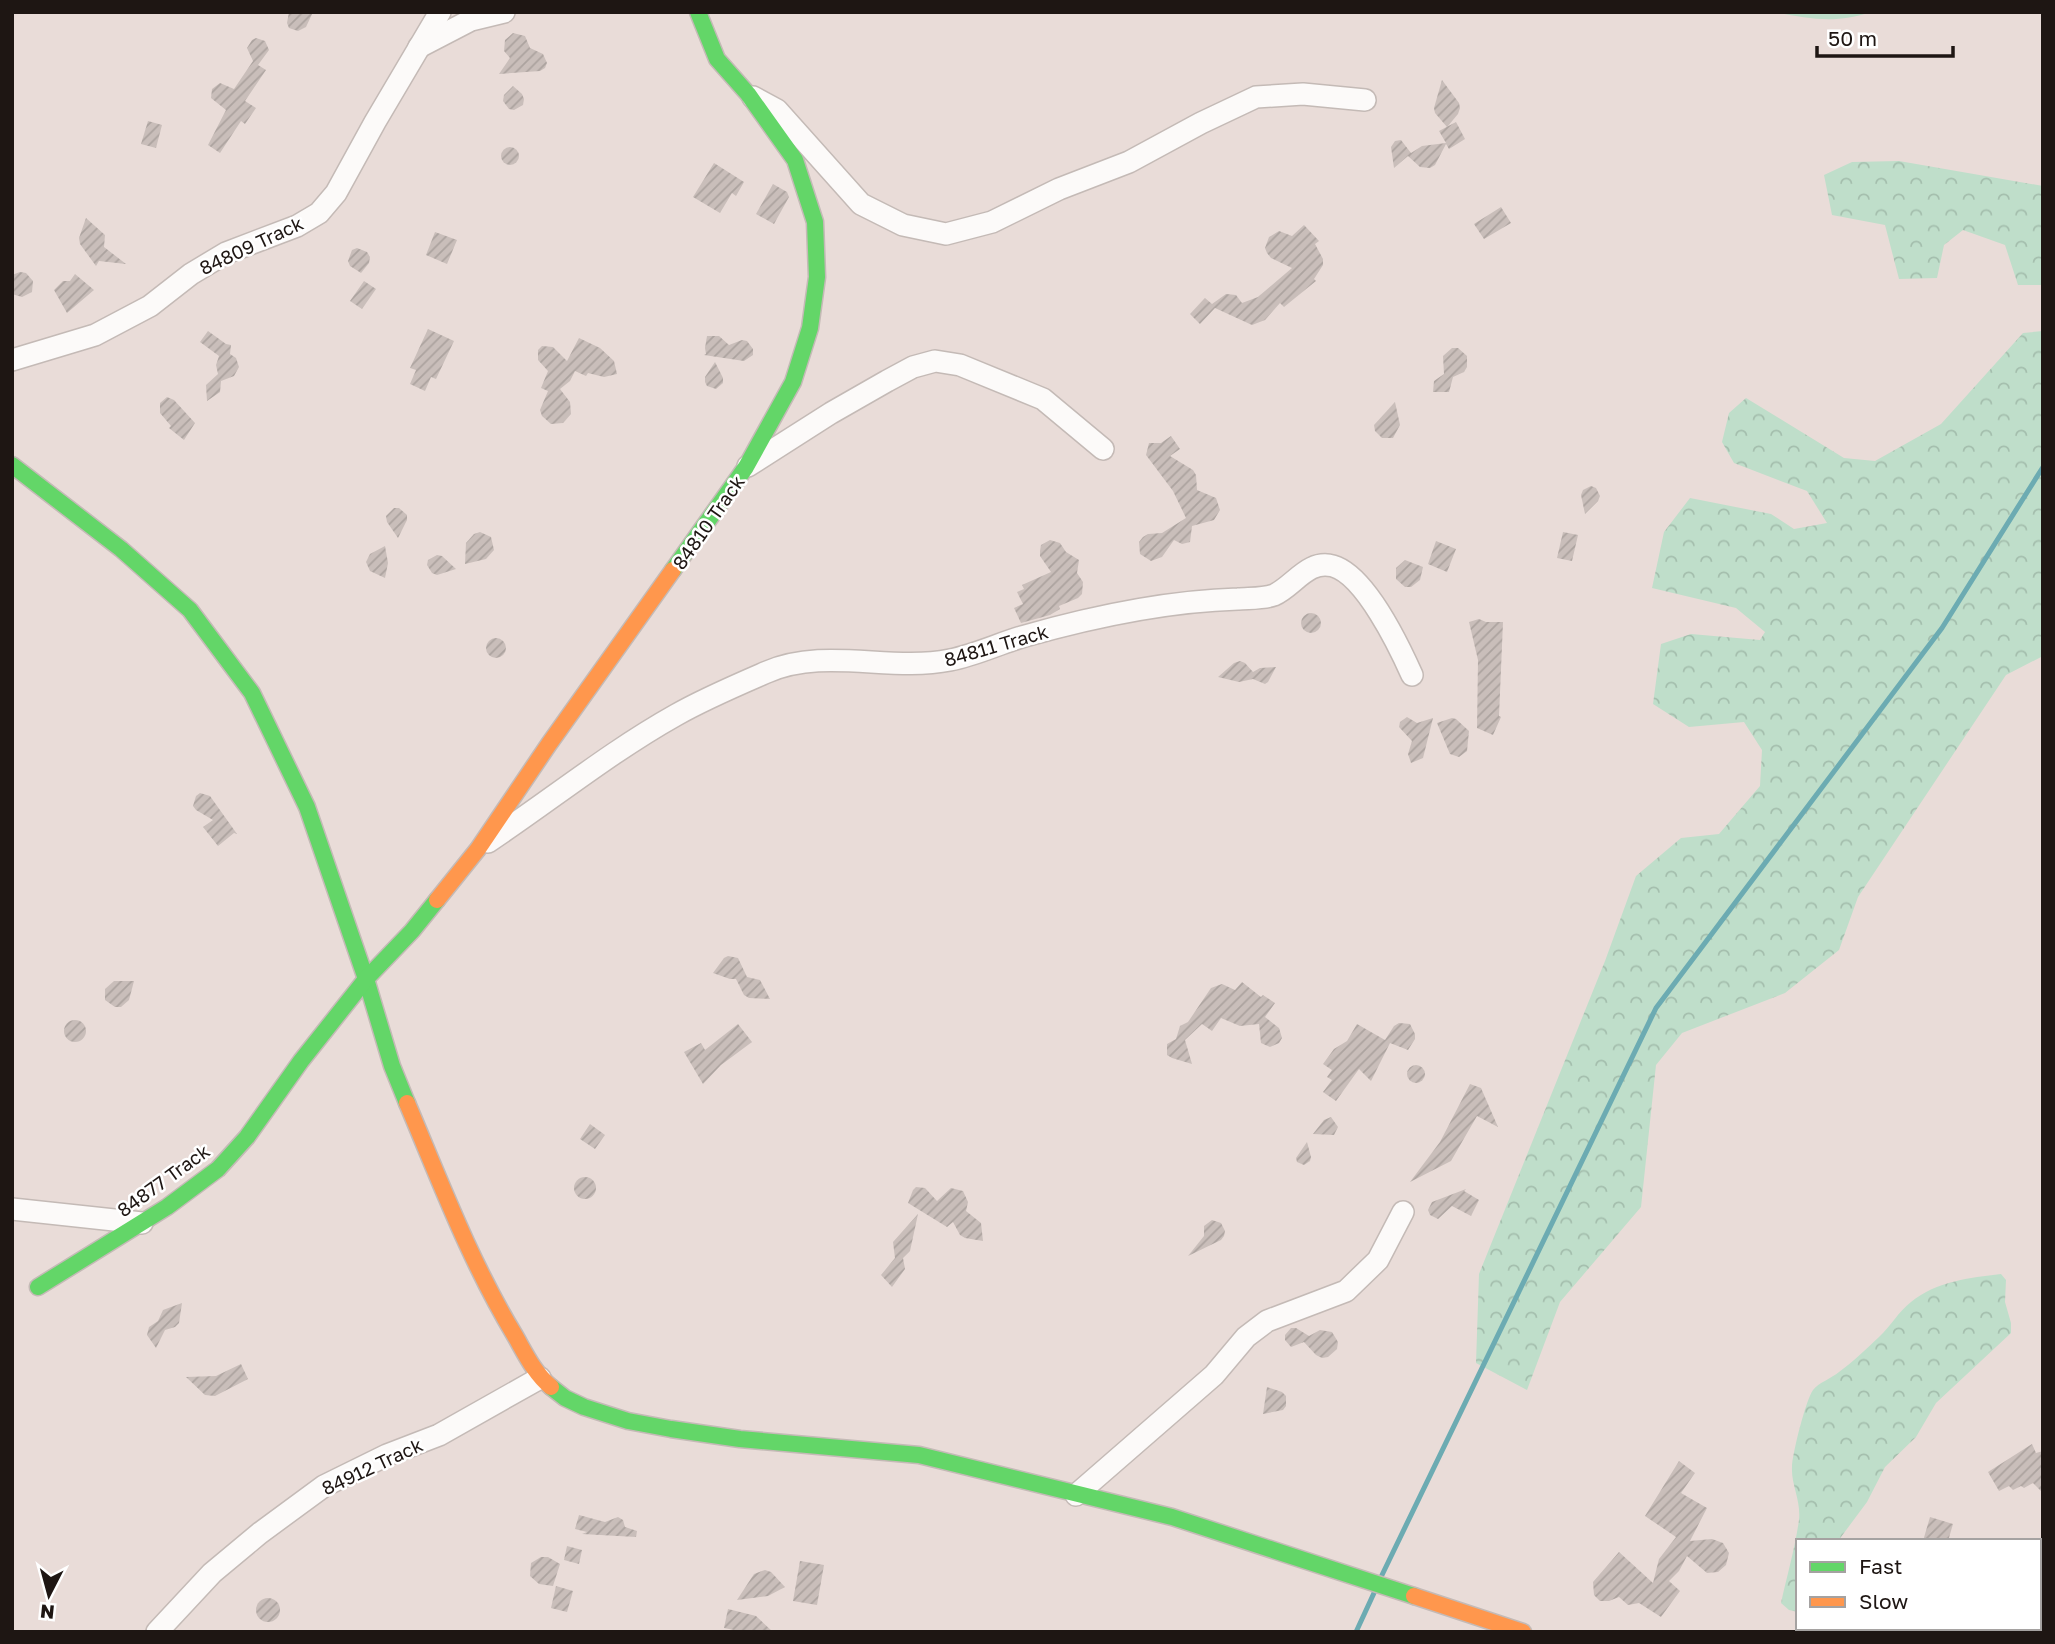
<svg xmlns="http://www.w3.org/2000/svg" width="2055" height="1644" font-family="'Golos Text',sans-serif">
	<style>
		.forest { fill: url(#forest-crowns) }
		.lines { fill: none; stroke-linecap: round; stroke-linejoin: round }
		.stream { stroke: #6cabb2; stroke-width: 5 }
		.building { fill: url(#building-hatch) }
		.street-casing { stroke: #c4bab6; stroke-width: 24 }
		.fast-casing { stroke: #c4bab6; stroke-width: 19 }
		.slow-casing { stroke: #c4bab6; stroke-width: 19 }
		.street { stroke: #fcfaf9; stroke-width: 21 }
		.fast { stroke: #63d668; stroke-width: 16 }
		.slow { stroke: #ff974d; stroke-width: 16 }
		.labels { text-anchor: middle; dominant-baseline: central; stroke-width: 5; stroke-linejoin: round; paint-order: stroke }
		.street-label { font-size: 19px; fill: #1e1613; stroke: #fff }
	</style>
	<defs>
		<pattern id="forest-crowns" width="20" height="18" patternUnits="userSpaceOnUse" patternTransform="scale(1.75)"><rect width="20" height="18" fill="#bfdeca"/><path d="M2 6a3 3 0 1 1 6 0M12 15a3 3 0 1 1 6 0" fill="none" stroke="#a4bead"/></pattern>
		<pattern id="building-hatch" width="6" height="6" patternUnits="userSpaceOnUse" patternTransform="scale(1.75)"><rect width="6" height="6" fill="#c9beba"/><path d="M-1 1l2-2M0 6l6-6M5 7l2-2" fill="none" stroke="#aca39f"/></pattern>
	</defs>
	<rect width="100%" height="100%" fill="#e9dcd8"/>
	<!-- forest -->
	<g class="forest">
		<path d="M 1774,12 L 1871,12 C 1837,24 1808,19 1774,12 Z"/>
		<polygon points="1899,161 2043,186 2043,285 2018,285 2005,245 1963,230 1944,245 1937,278 1899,279 1885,225 1832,215 1824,175 1852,162"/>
		<polygon points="2043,331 2043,656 2006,675 1858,897 1839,950 1785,993 1682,1033 1656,1065 1641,1207 1560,1302 1527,1390 1476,1363 1479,1274 1605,961 1636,876 1681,838 1719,834 1760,786 1762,750 1744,722 1689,727 1653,704 1661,644 1691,634 1760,640 1765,632 1736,608 1652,588 1664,532 1690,498 1771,514 1794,529 1827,523 1807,491 1734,463 1722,442 1729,413 1746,398 1844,458 1875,461 1941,424 2023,333"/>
		<path d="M 2001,1274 L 2006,1280 L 2005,1302 L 2011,1323 L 2011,1333 L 1936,1403 L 1916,1437 L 1885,1467 L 1867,1502 L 1838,1541 L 1798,1541 L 1798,1612 L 1789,1610 L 1781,1603 C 1787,1576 1795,1548 1799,1520 C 1801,1500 1791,1485 1792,1467 C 1792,1455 1806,1399 1813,1390 C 1818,1383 1832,1378 1839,1372 C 1853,1362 1866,1349 1879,1337 C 1891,1326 1898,1312 1911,1302 C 1937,1281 1969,1278 2001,1274 Z"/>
	</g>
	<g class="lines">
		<!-- stream -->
		<g class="stream">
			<polyline points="1382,1575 1656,1008 1942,628 2043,467"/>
			<polyline points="1356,1632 1374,1593"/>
		</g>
	</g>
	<!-- building -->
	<g class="building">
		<polygon points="289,12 313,12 306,27 298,31 289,28 287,23"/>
		<polygon points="513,33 525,36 530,48 543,54 547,63 545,68 540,71 499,74 510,58 504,51 505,40"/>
		<polygon points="256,38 265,41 269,50 258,65 266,70 245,101 256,108 245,124 241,121 220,153 208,145 226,110 211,98 212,89 220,83 234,89 253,61 247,48 252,40"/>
		<polygon points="1442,80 1459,103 1460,108 1458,114 1447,127 1435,113 1434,108"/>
		<polygon points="513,86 522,94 524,99 523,105 514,110 509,109 503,101 504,95"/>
		<polygon points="148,121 162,125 156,148 141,144"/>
		<polygon points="1456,122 1465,139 1449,149 1446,144 1435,165 1430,168 1420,167 1408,156 1394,168 1391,147 1395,141 1401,140 1411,153 1422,146 1446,143 1439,131"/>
		<circle cx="510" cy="156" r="9"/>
		<polygon points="714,163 744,182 736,196 732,193 720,213 693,197"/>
		<polygon points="773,184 787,192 789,197 774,224 756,214"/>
		<polygon points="1501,207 1511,223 1484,239 1474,224"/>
		<polygon points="86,218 105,235 104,247 126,264 99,261 96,266 80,244 79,238"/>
		<polygon points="1304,225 1319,241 1315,244 1323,259 1323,265 1314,279 1316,281 1284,307 1280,303 1265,320 1252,325 1215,308 1200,324 1190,314 1205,298 1212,304 1226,294 1236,295 1242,303 1258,297 1292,268 1271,258 1267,253 1265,248 1269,237 1279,231 1292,236"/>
		<polygon points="435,232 457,240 447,264 426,255"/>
		<polygon points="357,248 367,252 370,257 369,263 361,273 350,266 348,261 352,250"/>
		<polygon points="20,272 26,273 33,281 32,292 22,297 12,294 12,275"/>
		<polygon points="75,274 94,290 67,313 54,290 63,281 70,281"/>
		<polygon points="364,281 376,289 362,309 350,301"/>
		<polygon points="428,329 454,341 436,379 431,377 425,391 410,384 416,370 410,368"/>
		<polygon points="208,331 226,344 231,345 230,354 236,358 239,367 234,376 221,381 220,392 207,401 206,385 218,374 216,365 219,356 200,342"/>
		<polygon points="707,336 719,336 729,345 742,340 747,341 753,349 753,355 744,361 704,355 706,354 705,348"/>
		<polygon points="579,338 600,348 614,361 617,374 604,377 588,373 586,376 575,371 570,381 560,389 570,402 571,414 563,423 551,424 542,416 540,410 548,391 541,388 548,371 538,360 538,350 542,346 553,347 567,361"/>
		<polygon points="1452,348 1458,348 1467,356 1467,367 1464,372 1453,377 1449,392 1433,392 1434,381 1444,374 1443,356"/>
		<polygon points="715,362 723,378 723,383 716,389 707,386 705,382 705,377"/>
		<polygon points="167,397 174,400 195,423 184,440 169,428 171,426 160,413 160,403"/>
		<polygon points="1395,402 1400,425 1393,438 1382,438 1375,431 1374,425"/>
		<polygon points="1171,436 1180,449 1170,456 1193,470 1196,475 1197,490 1216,498 1220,510 1214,520 1192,526 1190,542 1182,544 1174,540 1162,557 1151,561 1140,554 1139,542 1143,537 1148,534 1162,533 1186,518 1173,491 1146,455 1149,443 1161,443"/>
		<polygon points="1591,486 1596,488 1600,496 1598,501 1585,514 1581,495 1583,490"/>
		<polygon points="394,508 399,508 407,515 407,520 398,538 387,522 386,516"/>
		<polygon points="480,532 491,537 494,550 486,559 465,564 466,543 474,534"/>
		<polygon points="1563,532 1578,535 1572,561 1557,558"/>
		<polygon points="1050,540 1060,543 1066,552 1079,560 1077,573 1083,582 1082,594 1078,598 1059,606 1060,609 1050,615 1021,623 1014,608 1023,604 1017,592 1024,589 1022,585 1051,572 1040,556 1040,551 1041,545"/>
		<polygon points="1436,541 1456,549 1447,572 1428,564"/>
		<polygon points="385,546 388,563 385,578 370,571 366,562 370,554"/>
		<polygon points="437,555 442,556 456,569 437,575 432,573 427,565 428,560"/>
		<polygon points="1405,560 1423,567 1420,580 1411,587 1405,587 1396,579 1396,568"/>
		<circle cx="1311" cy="623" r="10"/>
		<polygon points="1479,619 1486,622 1503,622 1499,716 1501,717 1493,735 1477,728 1478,660 1469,622"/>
		<circle cx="496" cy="648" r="10"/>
		<polygon points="1240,661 1245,663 1253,672 1260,668 1276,667 1268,682 1265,684 1253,679 1239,682 1218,677 1234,663"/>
		<polygon points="1407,717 1417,723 1433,718 1423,758 1411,763 1408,754 1412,741 1399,727 1400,722"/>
		<polygon points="1452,718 1456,719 1469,731 1467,751 1459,757 1450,754 1437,723"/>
		<polygon points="200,793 210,796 237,834 234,833 218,846 203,827 213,820 196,810 193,806 196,796"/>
		<polygon points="728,956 738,958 747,977 760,980 770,999 749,998 744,995 736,979 730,979 713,973 724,958"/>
		<polygon points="114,981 134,981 129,1000 121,1007 115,1007 105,1000 105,989"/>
		<polygon points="1242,982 1261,997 1263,995 1275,1003 1265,1017 1279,1028 1282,1038 1279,1043 1270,1047 1261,1043 1259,1024 1240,1026 1221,1018 1212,1031 1202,1024 1185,1040 1192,1064 1172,1058 1167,1055 1167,1044 1176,1039 1180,1026 1188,1022 1211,988 1222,984 1235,990"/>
		<circle cx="75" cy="1031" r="11"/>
		<polygon points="1399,1023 1410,1024 1415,1034 1415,1039 1408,1050 1390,1043 1371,1081 1359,1069 1336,1101 1323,1092 1332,1080 1327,1077 1332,1070 1323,1064 1334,1049 1347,1041 1357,1024 1385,1040 1394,1026"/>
		<polygon points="738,1024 752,1042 721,1065 703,1084 684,1052 701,1043 705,1050"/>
		<circle cx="1416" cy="1074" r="9"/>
		<polygon points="1470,1084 1481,1088 1498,1127 1477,1116 1451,1161 1410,1182 1440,1142"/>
		<polygon points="1331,1117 1338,1127 1334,1135 1313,1134 1324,1120"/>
		<polygon points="590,1124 605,1135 595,1149 580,1139"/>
		<polygon points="1307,1142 1311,1157 1310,1161 1304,1165 1297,1162 1296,1158"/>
		<circle cx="585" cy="1188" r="11"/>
		<polygon points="916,1187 925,1188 937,1201 951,1188 963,1191 968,1202 966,1211 981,1223 983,1241 965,1238 960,1235 953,1222 947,1227 908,1203 913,1190"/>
		<polygon points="1466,1189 1464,1191 1479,1200 1471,1216 1452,1206 1438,1219 1430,1215 1428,1210 1432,1202"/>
		<polygon points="918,1214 910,1251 903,1258 905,1269 892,1287 881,1275 895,1258 893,1242"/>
		<polygon points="1212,1220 1221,1223 1225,1231 1224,1236 1221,1240 1188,1256 1204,1236 1204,1226"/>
		<polygon points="182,1303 179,1323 175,1327 165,1330 156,1348 147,1335 149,1327 158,1321 163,1310"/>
		<polygon points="1291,1328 1296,1328 1309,1336 1320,1330 1332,1332 1338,1342 1337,1349 1328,1357 1322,1358 1316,1355 1304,1342 1291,1347 1285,1340 1285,1335"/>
		<polygon points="241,1364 248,1379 215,1396 205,1395 186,1377 216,1376"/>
		<polygon points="1267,1387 1282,1392 1286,1396 1286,1406 1283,1410 1263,1414"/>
		<polygon points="2032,1444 2036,1453 2043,1451 2043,1493 2033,1483 2024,1488 2021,1486 2013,1490 2009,1486 1999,1491 1988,1472"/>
		<polygon points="1679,1461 1695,1473 1681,1493 1707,1508 1690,1541 1712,1539 1723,1543 1729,1553 1726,1565 1718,1572 1707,1573 1687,1556 1679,1571 1669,1581 1680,1591 1661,1617 1639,1603 1628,1605 1619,1597 1609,1601 1600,1601 1594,1595 1593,1582 1619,1552 1653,1583 1659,1559 1676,1537 1645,1516"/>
		<polygon points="579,1515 605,1522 618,1517 623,1520 625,1527 637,1531 636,1537 582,1534 587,1532 575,1529"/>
		<polygon points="1930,1517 1953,1524 1948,1541 1923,1541"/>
		<polygon points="567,1546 582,1550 579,1564 564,1560"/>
		<polygon points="541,1557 548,1557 560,1564 553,1586 539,1584 530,1576 531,1563"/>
		<polygon points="800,1561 824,1565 817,1605 793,1601"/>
		<polygon points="765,1570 771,1572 785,1587 768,1596 737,1600 754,1574"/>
		<polygon points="556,1586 573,1591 567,1612 551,1608"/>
		<circle cx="268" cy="1610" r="12"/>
		<polygon points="728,1609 756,1616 773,1632 744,1632 724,1628"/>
	</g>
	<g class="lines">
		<!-- street casing -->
		<g class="street-casing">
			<g id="street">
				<polyline points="419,47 471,20 504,12"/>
				<polyline points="753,97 777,110 861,204 903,225 946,234 992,222 1059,189 1129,162 1201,123 1256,97 1303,94 1365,100"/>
				<polyline points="12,360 95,335 150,306 191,274 226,253 297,226 319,213 336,193 375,122 440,12"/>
				<polyline points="748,466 831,413 887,381 913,367 935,361 960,365 1043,399 1103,449"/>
				<path d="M 488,842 C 551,800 610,752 676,715 C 704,699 737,685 767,672 C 824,647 890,672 950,660 C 976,655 1000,643 1025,636 C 1092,617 1168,601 1238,599 C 1249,598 1263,599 1274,595 C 1294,586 1308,559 1333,566 C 1365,575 1399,646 1412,675"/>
				<polyline points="12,1209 142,1223"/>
				<polyline points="1076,1495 1214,1375 1246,1337 1267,1321 1346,1291 1378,1260 1403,1212"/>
				<polyline points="157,1632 212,1573 260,1533 324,1486 387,1455 439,1435 540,1378"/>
			</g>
		</g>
		<!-- fast casing -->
		<g class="fast-casing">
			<g id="fast">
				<polyline points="12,465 121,549 190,610 252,693 307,807 366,979 392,1066 407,1103"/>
				<polyline points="673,570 746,467 793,382 810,328 817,277 815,222 795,160 748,94 717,59 698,12"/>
				<polyline points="38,1287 167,1207 218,1169 247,1137 301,1061 366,979 412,931 437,900"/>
				<polyline points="551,1387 565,1398 584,1407 628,1421 671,1429 740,1439 919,1455 1172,1517 1414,1596"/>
				<polyline points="2039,1602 2043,1600"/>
			</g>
		</g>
		<!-- slow casing -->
		<g class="slow-casing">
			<g id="slow">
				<polyline points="437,900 478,849 549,744 673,570"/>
				<path d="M 407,1103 C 440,1181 470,1261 514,1334 C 525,1353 534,1373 551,1387"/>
				<polyline points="1414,1596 1523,1632"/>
				<polyline points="1978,1632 1989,1628"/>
			</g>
		</g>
		<!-- street -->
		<use href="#street" class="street"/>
		<!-- fast -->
		<use href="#fast" class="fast"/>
		<!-- slow -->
		<use href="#slow" class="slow"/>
	</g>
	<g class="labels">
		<!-- street labels -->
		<g class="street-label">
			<text transform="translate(251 245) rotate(-25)">84809 Track</text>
			<text transform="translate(708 522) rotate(-55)">84810 Track</text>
			<text transform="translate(996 645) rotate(-16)">84811 Track</text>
			<text transform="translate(163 1180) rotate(-36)">84877 Track</text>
			<text transform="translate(372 1466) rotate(-25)">84912 Track</text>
		</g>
	</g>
	<!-- border -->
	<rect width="2055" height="1644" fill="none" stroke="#1e1613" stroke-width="28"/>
	<!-- legend -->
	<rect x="1796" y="1539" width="245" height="91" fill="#ffffff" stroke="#a5a2a1" stroke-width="2"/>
	<rect x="1810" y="1562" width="35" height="10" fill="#63d668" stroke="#a5a2a1" stroke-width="2"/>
	<text x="1859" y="1574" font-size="21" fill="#1e1613">Fast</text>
	<rect x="1810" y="1597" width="35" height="10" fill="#ff974d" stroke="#a5a2a1" stroke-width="2"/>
	<text x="1859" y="1609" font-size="21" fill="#1e1613">Slow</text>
	<!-- north arrow -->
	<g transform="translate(49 1595) rotate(186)" stroke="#ffffff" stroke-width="5" paint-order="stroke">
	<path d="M0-5L12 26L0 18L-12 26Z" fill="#1e1613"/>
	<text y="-10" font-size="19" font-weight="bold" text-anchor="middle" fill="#1e1613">N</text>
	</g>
	<!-- scale -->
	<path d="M1817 46v10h136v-10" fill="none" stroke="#1e1613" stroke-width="3.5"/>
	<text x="1828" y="46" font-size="21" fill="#1e1613" stroke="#ffffff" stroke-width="5" paint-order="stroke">50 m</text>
</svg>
